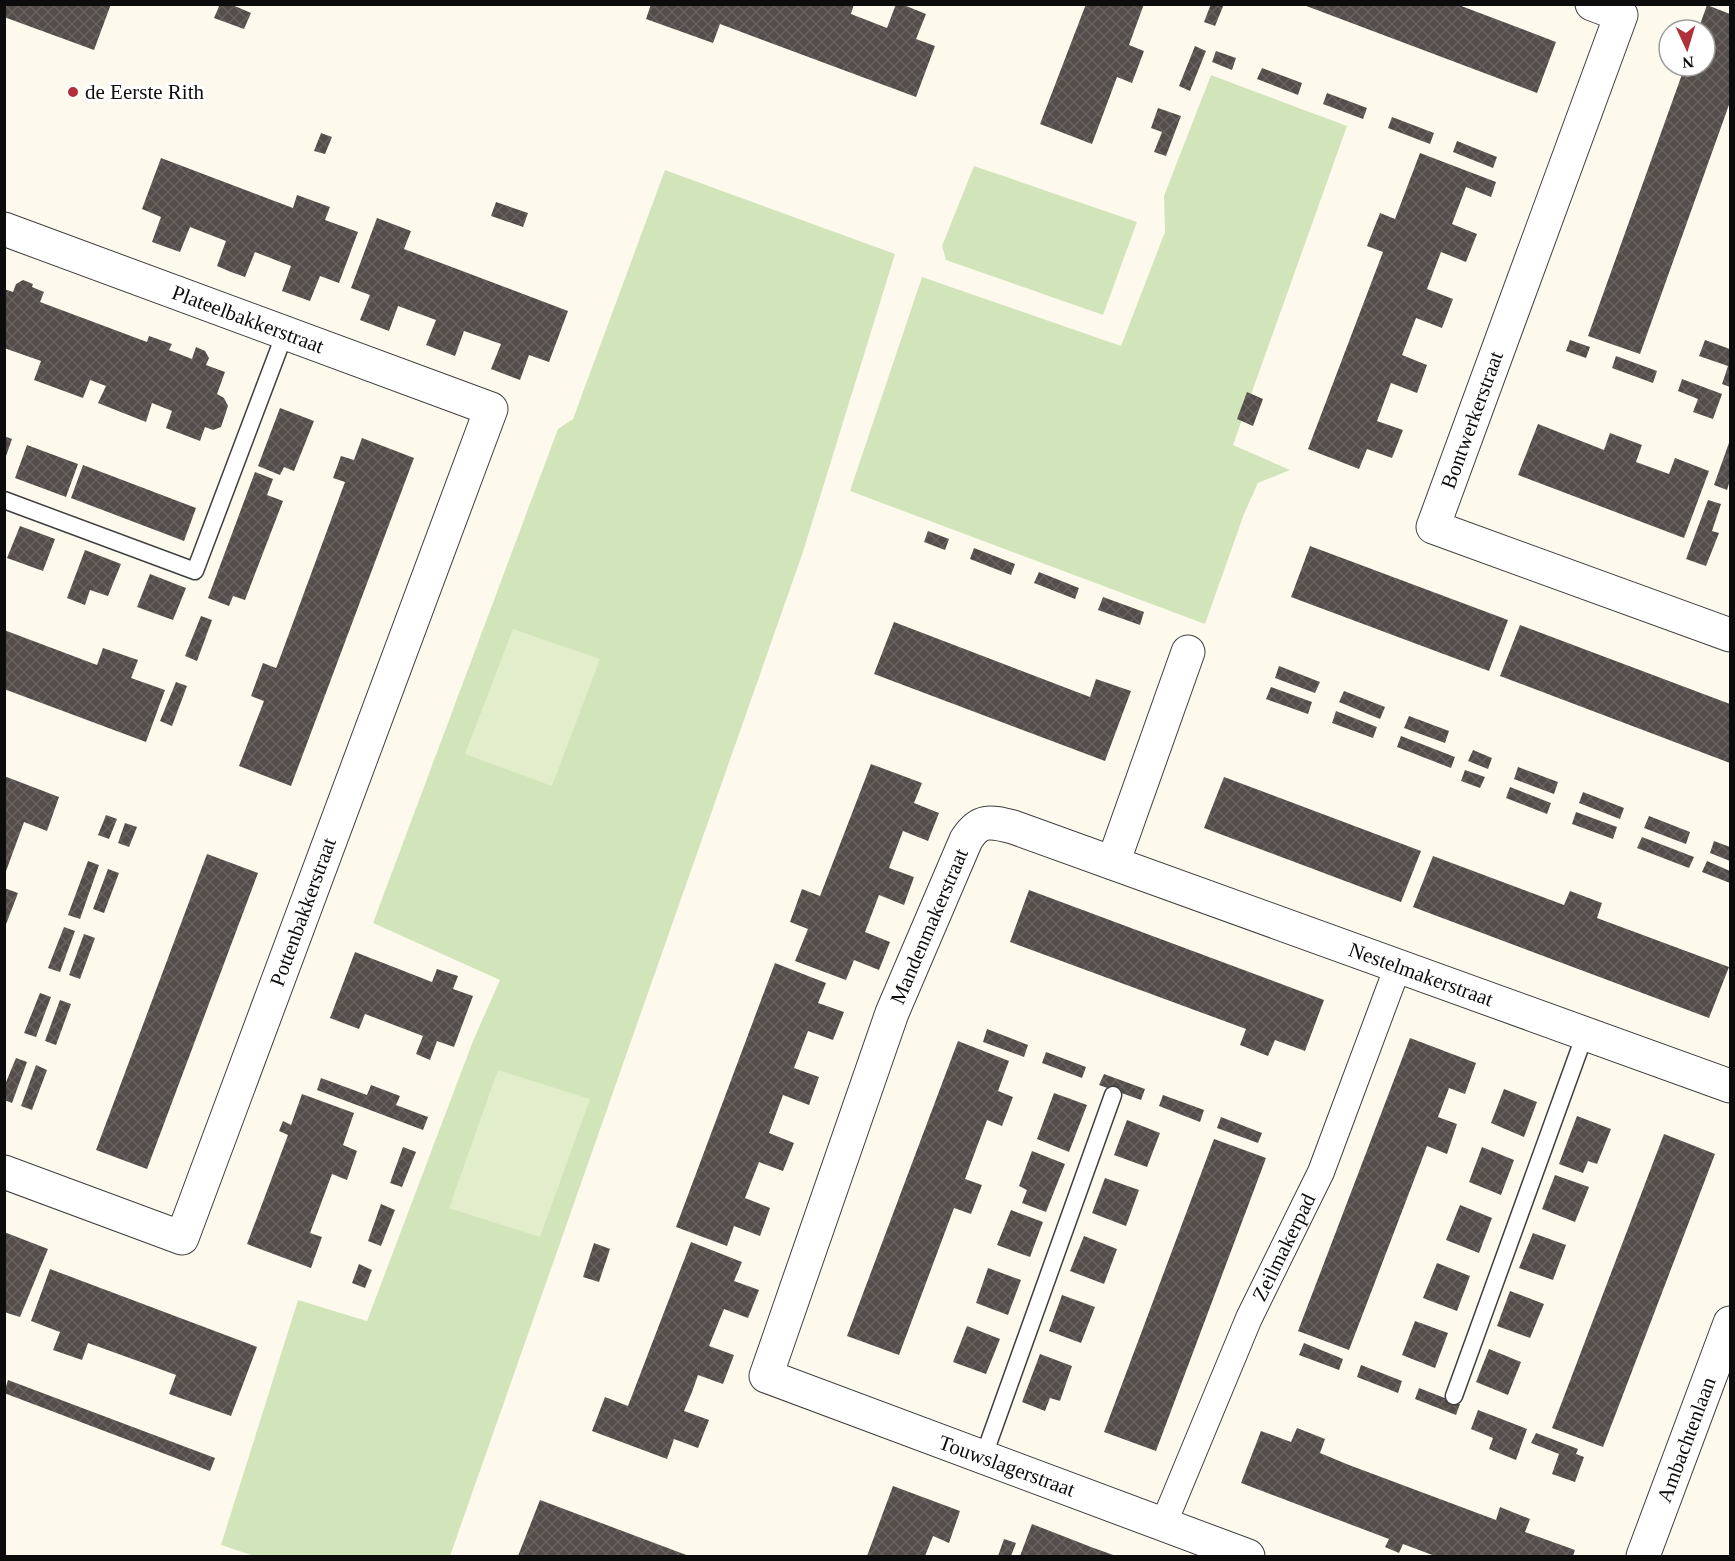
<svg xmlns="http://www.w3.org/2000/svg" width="1735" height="1561" font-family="Georgia,serif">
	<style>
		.grass { fill: #d2e5ba }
		.pitch { fill: #e2edcb }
		.building { fill: url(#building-cross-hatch) }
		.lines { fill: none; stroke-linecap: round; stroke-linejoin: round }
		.service-casing { stroke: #3f3f3f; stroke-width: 19 }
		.pedestrian-casing { stroke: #3f3f3f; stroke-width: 28 }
		.minor-casing { stroke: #3f3f3f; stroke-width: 35 }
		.tertiary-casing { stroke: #3f3f3f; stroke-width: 35 }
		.service { stroke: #fff; stroke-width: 16 }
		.pedestrian { stroke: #fff; stroke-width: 26 }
		.minor { stroke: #fff; stroke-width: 33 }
		.tertiary { stroke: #fff; stroke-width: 33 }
		.poi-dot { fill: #b0313c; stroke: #fff; stroke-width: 2 }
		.labels { text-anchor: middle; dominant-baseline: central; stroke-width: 6; stroke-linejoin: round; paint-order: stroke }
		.poi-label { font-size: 21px; fill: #0c0c0c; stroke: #fff; text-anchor: start }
		.street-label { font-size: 21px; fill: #0c0c0c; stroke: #fff }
	</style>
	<defs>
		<pattern id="building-cross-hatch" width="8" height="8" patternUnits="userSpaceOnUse" patternTransform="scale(1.5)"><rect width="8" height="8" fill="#544d4a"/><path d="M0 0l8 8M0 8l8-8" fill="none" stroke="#686260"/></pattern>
	</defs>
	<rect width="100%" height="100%" fill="#fdfaed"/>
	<!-- grass -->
	<g class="grass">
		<polygon points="1211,75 1347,126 1233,445 1290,470 1258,483 1244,514 1205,624 850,491 922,277 1121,346 1165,232 1164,196"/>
		<polygon points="974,166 1137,222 1103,315 946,260 942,246"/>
		<polygon points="665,170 895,254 803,552 450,1556 254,1556 221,1545 298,1300 367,1321 473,1041 500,980 373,923 558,429 573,419"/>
	</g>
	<!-- pitch -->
	<g class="pitch">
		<polygon points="513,629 600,659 552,786 465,754"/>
		<polygon points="498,1070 590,1099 540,1237 449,1208"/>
	</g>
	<!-- building -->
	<g class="building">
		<polygon points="4,4 111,4 94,50 4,17"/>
		<polygon points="220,4 230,4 251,13 244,29 214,18"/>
		<polygon points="651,4 854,4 851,14 887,28 896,4 901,4 926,14 916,39 935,46 916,97 720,24 713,43 646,19"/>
		<polygon points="1086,4 1144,4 1129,45 1144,51 1132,83 1117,77 1092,144 1040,124"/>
		<polygon points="1211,4 1224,4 1215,26 1204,22"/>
		<polygon points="1301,4 1456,4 1556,42 1537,93"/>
		<polygon points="1707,5 1730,14 1730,102 1640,354 1588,336 1685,66 1705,66 1705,30 1698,30"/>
		<polygon points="1195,46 1206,51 1190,91 1179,86"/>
		<polygon points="1216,51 1236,58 1232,70 1212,62"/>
		<polygon points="1262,68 1302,83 1298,95 1257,79"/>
		<polygon points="1327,93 1367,108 1363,119 1323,104"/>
		<polygon points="1158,108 1181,116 1166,156 1154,152 1162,132 1151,128"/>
		<polygon points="1392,117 1434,133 1430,144 1388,128"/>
		<polygon points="321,133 332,137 325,154 314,151"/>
		<polygon points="1457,141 1497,157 1493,168 1453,152"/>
		<polygon points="1420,153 1496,182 1491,197 1466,187 1452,224 1477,234 1466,262 1441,252 1427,289 1453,299 1442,328 1416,318 1402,355 1427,365 1417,393 1391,383 1377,421 1403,430 1392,458 1367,449 1359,469 1308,449 1383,252 1367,246 1380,213 1395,219"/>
		<polygon points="161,158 293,208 297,195 330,207 325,220 358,232 339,283 320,276 310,301 282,291 291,266 255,252 245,277 231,272 217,266 226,241 190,227 180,252 152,242 161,217 142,209"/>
		<polygon points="496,202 528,213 523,227 491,216"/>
		<polygon points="377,218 411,231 404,249 568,311 549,362 529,355 520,380 491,369 501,344 464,331 455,356 426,345 436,320 398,306 389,331 360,320 370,295 351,288"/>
		<polygon points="23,280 33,284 32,287 44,292 40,302 147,342 149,336 172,344 169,350 192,359 196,347 205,351 209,358 206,365 225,372 217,394 224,398 228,406 221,427 213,430 205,427 200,441 166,428 172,411 152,403 146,422 98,403 106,386 90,380 83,398 34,380 41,361 4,348 4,289 13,292 16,284"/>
		<polygon points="1570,340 1590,347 1586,358 1566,351"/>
		<polygon points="1705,340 1730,349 1730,387 1722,384 1728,366 1699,356"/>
		<polygon points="1616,356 1657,371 1653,383 1612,368"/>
		<polygon points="1682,379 1722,394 1713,419 1693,412 1698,399 1678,391"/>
		<polygon points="1247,392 1263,399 1253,426 1237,419"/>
		<polygon points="280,408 314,421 294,471 284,467 280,475 258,466"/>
		<polygon points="1538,424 1604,450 1610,433 1642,445 1636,462 1669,474 1675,458 1709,471 1684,538 1518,475"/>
		<polygon points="4,436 12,439 5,459 4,459"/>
		<polygon points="362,438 414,458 291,786 239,766 264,701 251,696 263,663 276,668 277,666 345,482 333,478 341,456 354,460"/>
		<polygon points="1730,440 1730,480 1727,490 1714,485"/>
		<polygon points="27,445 78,464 66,497 15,478"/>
		<polygon points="83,465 196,508 184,541 71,498"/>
		<polygon points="255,472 273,479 267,495 283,501 245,600 233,596 229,606 208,598"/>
		<polygon points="1708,500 1721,504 1712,531 1719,533 1706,566 1686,559"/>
		<polygon points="20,526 55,539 43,571 7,558"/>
		<polygon points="928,531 949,539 945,550 924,542"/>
		<polygon points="1310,546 1508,620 1489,671 1291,597"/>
		<polygon points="974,548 1015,564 1011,575 970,559"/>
		<polygon points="85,550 121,564 108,596 90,590 85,605 67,598"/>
		<polygon points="1039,572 1079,588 1075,599 1034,583"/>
		<polygon points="150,574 186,588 173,620 137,607"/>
		<polygon points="1103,597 1144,612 1140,625 1098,610"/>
		<polygon points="201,616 212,620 197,661 185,656"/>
		<polygon points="894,622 1090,697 1096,679 1131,691 1105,761 874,674"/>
		<polygon points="1520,625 1730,704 1730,763 1500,676"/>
		<polygon points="4,630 97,665 103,648 138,660 131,678 165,690 146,742 4,689"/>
		<polygon points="1279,666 1320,682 1315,693 1275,678"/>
		<polygon points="176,682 187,686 172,726 160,721"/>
		<polygon points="1271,687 1312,702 1308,714 1266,699"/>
		<polygon points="1344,691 1385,707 1380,719 1339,702"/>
		<polygon points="1336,711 1377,727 1373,738 1332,723"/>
		<polygon points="1409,716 1449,731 1445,743 1404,728"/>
		<polygon points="1401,736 1455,757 1451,768 1397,747"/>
		<polygon points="1473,750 1492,758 1488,769 1468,761"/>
		<polygon points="871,764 922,783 914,803 939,813 928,841 903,831 889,868 914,877 904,905 879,895 865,932 890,942 879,970 854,960 846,980 795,961 808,929 790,922 802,889 820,896"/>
		<polygon points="1518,767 1558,782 1554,794 1514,779"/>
		<polygon points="1465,770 1485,777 1480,788 1461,781"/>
		<polygon points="4,776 59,797 47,831 24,822 5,874"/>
		<polygon points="1224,777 1421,851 1401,902 1204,828"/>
		<polygon points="1510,787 1551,803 1547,814 1506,798"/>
		<polygon points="1583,792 1624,808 1620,819 1579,803"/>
		<polygon points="1576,812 1617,827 1613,839 1572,824"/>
		<polygon points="106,815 117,819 109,839 98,835"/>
		<polygon points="1649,816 1690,832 1686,844 1644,828"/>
		<polygon points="125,823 137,827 129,847 118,843"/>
		<polygon points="1642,837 1694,857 1689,868 1637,848"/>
		<polygon points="1714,841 1730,847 1730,861 1710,853"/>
		<polygon points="207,854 258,873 147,1169 96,1150"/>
		<polygon points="1433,856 1564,905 1570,891 1602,903 1597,918 1729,967 1709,1018 1413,907"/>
		<polygon points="88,861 99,865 80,919 68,915"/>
		<polygon points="1707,861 1730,871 1730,883 1702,872"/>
		<polygon points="108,869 119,873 104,913 93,909"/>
		<polygon points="4,888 18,893 5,927 4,927"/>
		<polygon points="1029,890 1324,1000 1305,1051 1275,1040 1268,1056 1240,1045 1246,1029 1010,942"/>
		<polygon points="64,927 75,931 60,972 48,968"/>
		<polygon points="84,934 95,938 80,979 69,975"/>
		<polygon points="355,952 432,982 437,969 458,976 453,989 473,996 454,1047 437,1041 430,1060 416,1054 423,1036 365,1014 359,1029 330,1018"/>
		<polygon points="775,963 826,983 818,1003 844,1012 833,1040 808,1031 794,1068 819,1077 809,1105 783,1095 769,1133 794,1143 783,1171 759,1162 745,1198 770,1208 760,1236 734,1226 727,1246 676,1227"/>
		<polygon points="40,993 51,997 36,1037 24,1033"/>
		<polygon points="60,1000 71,1004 56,1045 45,1041"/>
		<polygon points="987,1029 1028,1045 1024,1057 983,1042"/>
		<polygon points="1410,1038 1476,1063 1465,1094 1449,1088 1438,1117 1457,1124 1447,1154 1427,1146 1349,1350 1298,1331"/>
		<polygon points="958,1041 1009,1061 998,1091 1013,1097 1002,1126 987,1120 965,1179 982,1185 971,1214 954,1208 899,1355 847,1336"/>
		<polygon points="1046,1052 1086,1067 1082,1078 1042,1063"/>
		<polygon points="16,1058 27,1062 12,1103 4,1100 4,1087"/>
		<polygon points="36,1065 47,1070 32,1110 21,1106"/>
		<polygon points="1104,1074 1145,1089 1141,1100 1099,1085"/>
		<polygon points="321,1078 367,1095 371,1085 400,1096 396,1105 428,1117 423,1130 317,1090"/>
		<polygon points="1504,1089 1537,1102 1524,1137 1491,1123"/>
		<polygon points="1054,1093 1087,1105 1069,1152 1037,1139"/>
		<polygon points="302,1094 354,1113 343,1145 357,1151 347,1180 332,1174 310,1233 322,1237 311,1268 247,1244 288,1135 279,1131 283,1121 291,1125"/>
		<polygon points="1163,1095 1204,1110 1200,1122 1159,1106"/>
		<polygon points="1577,1116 1611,1129 1597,1164 1588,1161 1583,1173 1559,1164"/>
		<polygon points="1221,1117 1262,1133 1258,1143 1217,1128"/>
		<polygon points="1127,1120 1160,1133 1147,1167 1114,1155"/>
		<polygon points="1664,1134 1715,1154 1603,1447 1552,1428"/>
		<polygon points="1214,1139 1266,1158 1156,1451 1104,1432"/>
		<polygon points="403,1147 416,1152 402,1187 390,1183"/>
		<polygon points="1482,1147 1514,1160 1501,1195 1469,1182"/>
		<polygon points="1032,1151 1065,1164 1046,1212 1022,1203 1027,1190 1019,1186"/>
		<polygon points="1555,1175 1589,1187 1575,1222 1542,1209"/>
		<polygon points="1105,1178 1139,1190 1126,1226 1092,1213"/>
		<polygon points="381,1204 395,1210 381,1246 368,1241"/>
		<polygon points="1460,1205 1492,1218 1479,1253 1446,1240"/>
		<polygon points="1011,1210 1043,1222 1030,1257 997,1245"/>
		<polygon points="4,1232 48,1249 20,1317 4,1312"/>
		<polygon points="1533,1233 1566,1245 1553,1280 1519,1268"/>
		<polygon points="1084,1236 1117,1249 1104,1284 1070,1271"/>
		<polygon points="691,1242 742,1262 734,1281 759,1290 748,1318 724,1309 709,1346 734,1355 723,1384 698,1375 692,1392 684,1411 709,1420 698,1448 674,1439 667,1459 592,1431 605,1397 628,1406"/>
		<polygon points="594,1243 610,1249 599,1282 583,1277"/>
		<polygon points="1437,1263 1470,1276 1457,1311 1423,1298"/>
		<polygon points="359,1264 372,1270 365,1288 352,1283"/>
		<polygon points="988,1268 1021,1280 1008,1315 976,1303"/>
		<polygon points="50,1269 257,1347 231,1416 169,1394 176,1375 149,1365 88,1343 82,1360 53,1350 60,1332 31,1321"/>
		<polygon points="1510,1291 1544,1304 1530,1338 1497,1326"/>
		<polygon points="1062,1295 1095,1307 1081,1343 1049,1331"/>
		<polygon points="1415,1321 1448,1333 1435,1368 1402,1355"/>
		<polygon points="967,1326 1000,1339 986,1374 953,1362"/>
		<polygon points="1304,1343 1343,1359 1339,1370 1299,1355"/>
		<polygon points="1489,1349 1521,1362 1508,1395 1476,1382"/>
		<polygon points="1040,1354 1072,1366 1060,1401 1050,1398 1045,1411 1022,1402"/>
		<polygon points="1361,1365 1402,1381 1398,1393 1357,1377"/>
		<polygon points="8,1380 215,1458 210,1471 4,1393"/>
		<polygon points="1419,1388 1460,1404 1456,1415 1415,1399"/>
		<polygon points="1478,1410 1527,1429 1516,1460 1489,1449 1493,1438 1471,1429"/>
		<polygon points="1297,1428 1325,1439 1320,1453 1349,1465 1496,1520 1500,1507 1530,1519 1525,1532 1575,1550 1573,1556 1435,1556 1403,1544 1399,1553 1385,1547 1389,1539 1241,1483 1261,1431 1291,1442"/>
		<polygon points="1536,1433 1578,1449 1576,1454 1584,1457 1575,1482 1552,1474 1559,1454 1531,1443"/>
		<polygon points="893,1486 960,1511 949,1543 933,1536 925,1556 867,1556"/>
		<polygon points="540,1500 689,1556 518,1556"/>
		<polygon points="1032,1524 1091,1547 1116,1556 1020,1556"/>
		<polygon points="1004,1539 1016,1543 1011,1556 998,1556"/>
	</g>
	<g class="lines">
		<!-- service casing -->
		<g class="service-casing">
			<g id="service">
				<polyline points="4,500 195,571 285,333"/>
				<polyline points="1454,1396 1585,1034"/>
				<polyline points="983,1458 1113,1095"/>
			</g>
		</g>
		<!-- pedestrian casing -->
		<g class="pedestrian-casing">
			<g id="pedestrian">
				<path id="s1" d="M 1163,1525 L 1249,1318 L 1321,1172 L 1398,966"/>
			</g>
		</g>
		<!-- minor casing -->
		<g class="minor-casing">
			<g id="minor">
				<polyline points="1592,4 1621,15 1433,527 1730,635"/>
				<path id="s2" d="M 4,229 L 491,409 L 182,1238 L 4,1172"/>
				<polyline points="1113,863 1188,652"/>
				<path id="s3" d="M 1248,1556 L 766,1376 L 892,1013 L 966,840 C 979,819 990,821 1013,827 L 1730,1086"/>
			</g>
		</g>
		<!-- tertiary casing -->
		<g class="tertiary-casing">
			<g id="tertiary">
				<path id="s4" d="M 1643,1556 L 1730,1323"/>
			</g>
		</g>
		<!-- service -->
		<use href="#service" class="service"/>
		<!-- pedestrian -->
		<use href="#pedestrian" class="pedestrian"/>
		<!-- minor -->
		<use href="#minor" class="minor"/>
		<!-- tertiary -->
		<use href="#tertiary" class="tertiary"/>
	</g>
	<!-- markers -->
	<circle class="poi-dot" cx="73" cy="92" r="6"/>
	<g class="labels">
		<!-- poi labels -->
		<g class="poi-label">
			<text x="85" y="92">de Eerste Rith</text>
		</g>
		<!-- street labels -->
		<g class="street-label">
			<text stroke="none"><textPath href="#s2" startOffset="260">Plateelbakkerstraat</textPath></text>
			<text transform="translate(1472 420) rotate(-70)">Bontwerkerstraat</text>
			<text transform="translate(303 912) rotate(-70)">Pottenbakkerstraat</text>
			<text stroke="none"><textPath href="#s3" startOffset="993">Mandenmakerstraat</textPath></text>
			<text stroke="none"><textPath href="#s3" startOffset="1575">Nestelmakerstraat</textPath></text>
			<text stroke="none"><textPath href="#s1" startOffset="303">Zeilmakerpad</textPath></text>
			<text stroke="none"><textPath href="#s4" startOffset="124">Ambachtenlaan</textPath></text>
			<text transform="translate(1007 1466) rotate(20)">Touwslagerstraat</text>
		</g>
	</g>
	<!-- border -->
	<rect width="1735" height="1561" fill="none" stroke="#0c0c0c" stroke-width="12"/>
	<!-- north arrow -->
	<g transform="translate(1687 48) rotate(176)"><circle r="28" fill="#ffffff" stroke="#9e9e9e" stroke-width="1.5"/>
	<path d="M0-4.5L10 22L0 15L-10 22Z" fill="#b0313c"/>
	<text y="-9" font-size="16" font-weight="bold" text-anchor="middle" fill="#0c0c0c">N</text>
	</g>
</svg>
